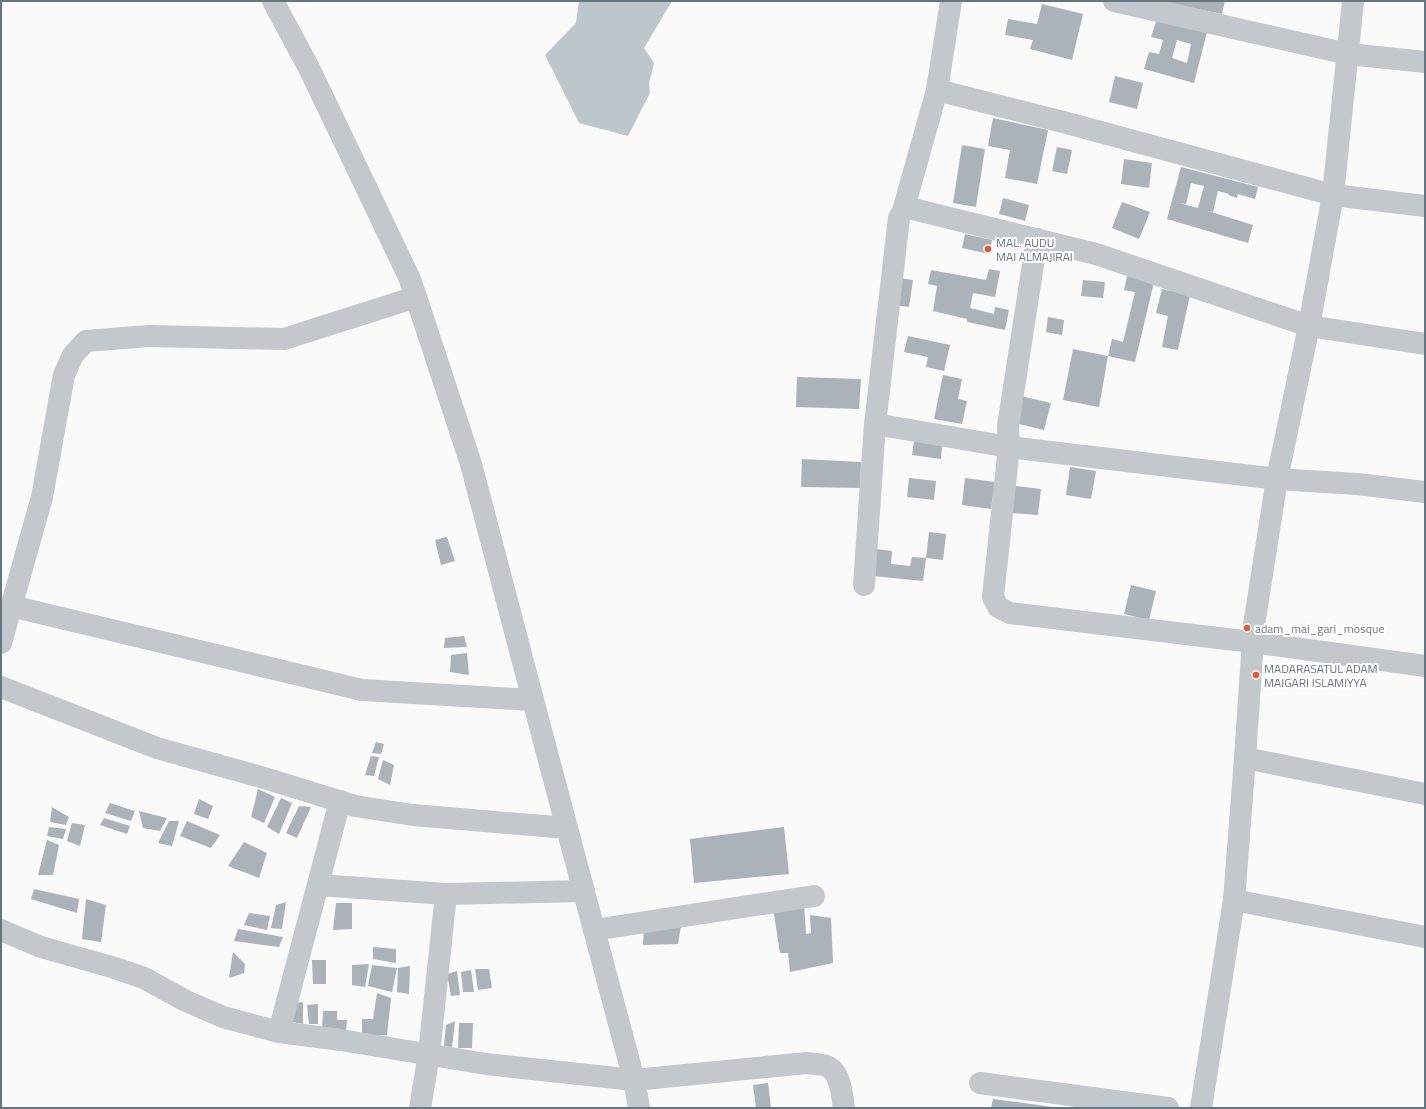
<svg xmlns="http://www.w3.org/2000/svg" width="1426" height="1109" font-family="'Titillium Web',sans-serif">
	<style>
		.water { fill: #bbc7cb }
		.building { fill: #aab3b9; fill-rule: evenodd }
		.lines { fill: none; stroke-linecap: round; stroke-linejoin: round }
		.minor { stroke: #c3c8cc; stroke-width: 22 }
		.poi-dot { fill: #e4572e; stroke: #fff; stroke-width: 1.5 }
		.labels { text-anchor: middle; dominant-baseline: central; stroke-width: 4; stroke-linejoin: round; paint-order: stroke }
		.poi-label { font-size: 12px; fill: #657683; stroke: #fff; text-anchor: start }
	</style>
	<rect width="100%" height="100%" fill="#fafaf8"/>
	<!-- water -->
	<polygon class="water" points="579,1 672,1 644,48 654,63 649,83 650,93 628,136 579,123 545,55 576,23"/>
	<!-- building -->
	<g class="building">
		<polygon points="1164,1 1225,1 1222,14 1164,2"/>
		<polygon points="1042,4 1083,14 1072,60 1030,49 1033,40 1005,35 1008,19 1037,24"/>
		<path d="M 1157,19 L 1207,32 L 1194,83 L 1144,69 L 1149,52 L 1159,54 L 1163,40 L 1151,37 ZM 1177,40 L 1191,44 L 1187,63 L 1172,58 Z"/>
		<polygon points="1115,76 1143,83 1137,109 1109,102"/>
		<polygon points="993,118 1048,130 1037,184 1005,178 1010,150 988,146"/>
		<polygon points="962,145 985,149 976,207 953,203"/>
		<polygon points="1057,147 1072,150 1067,174 1052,171"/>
		<polygon points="1124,159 1152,163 1149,188 1121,184"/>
		<path d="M 1181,167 L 1258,187 L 1255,199 L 1238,194 L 1237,198 L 1228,195 L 1229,194 L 1218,191 L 1213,212 L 1208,211 L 1253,225 L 1248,243 L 1167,219 ZM 1191,183 L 1204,186 L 1198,208 L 1179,203 L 1186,204 Z"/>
		<polygon points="1003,198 1029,205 1025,221 999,214"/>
		<polygon points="1122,202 1150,212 1139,239 1112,228"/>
		<polygon points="965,234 992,240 989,254 962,248"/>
		<polygon points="989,269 1000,271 995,297 973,293 970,308 994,314 995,307 1009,310 1005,330 967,322 967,319 933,311 937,286 928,284 931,270 986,280"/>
		<polygon points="1127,276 1154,282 1135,362 1108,356 1112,339 1123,342 1135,292 1124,290"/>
		<polygon points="899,278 913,280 909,307 894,305"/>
		<polygon points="1083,280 1105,282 1103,298 1081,296"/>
		<polygon points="1162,289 1190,295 1178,350 1162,347 1168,316 1156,313"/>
		<polygon points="1048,317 1064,320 1062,335 1046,332"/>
		<polygon points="908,336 950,345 944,371 926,367 928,357 904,352"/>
		<polygon points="1073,349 1108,356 1099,407 1063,400"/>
		<polygon points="943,375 962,379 958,399 967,401 962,424 934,419"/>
		<polygon points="797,377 861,379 859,409 796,407"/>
		<polygon points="1021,396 1051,403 1044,430 1015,423"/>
		<polygon points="914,441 942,445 941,459 912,455"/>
		<polygon points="802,459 861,462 860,488 801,487"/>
		<polygon points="1070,467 1096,471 1091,499 1066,495"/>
		<polygon points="909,478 936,481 934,500 907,497"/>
		<polygon points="965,478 995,482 991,509 962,505"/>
		<polygon points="1015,486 1041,489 1038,515 1012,513"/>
		<polygon points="929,532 946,534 943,560 926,558"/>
		<polygon points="447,537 455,561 441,565 435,540"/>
		<polygon points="876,549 892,551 891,564 910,566 912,557 926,558 923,581 873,576"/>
		<polygon points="1131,585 1156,591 1149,620 1124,614"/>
		<polygon points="464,636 467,647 444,648 445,638"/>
		<polygon points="467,653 469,675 450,672 451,655"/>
		<polygon points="376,742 384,744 381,754 372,753"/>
		<polygon points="371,756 379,757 374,776 365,775"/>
		<polygon points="383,760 394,765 390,785 378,779"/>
		<polygon points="258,789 275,797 264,823 251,817"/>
		<polygon points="281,798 292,803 279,834 267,827"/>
		<polygon points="199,799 213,806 208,819 194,814"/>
		<polygon points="110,803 135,811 131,821 105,813"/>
		<polygon points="299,806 311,807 297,838 286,833"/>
		<polygon points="52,807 69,817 66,825 50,822"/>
		<polygon points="139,811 167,818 160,831 143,828"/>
		<polygon points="104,818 130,826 127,834 100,825"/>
		<polygon points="169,821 179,821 172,846 158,843"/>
		<polygon points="187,821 220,835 211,848 180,836"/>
		<polygon points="72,823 85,825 80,846 67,841"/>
		<polygon points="49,827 66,829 63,839 47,836"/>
		<polygon points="784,827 789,874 694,883 690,839"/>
		<polygon points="47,840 59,845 53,875 38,875"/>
		<polygon points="244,842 267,853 259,878 228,866"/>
		<polygon points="34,889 79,899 77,913 31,899"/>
		<polygon points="86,899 106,905 101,942 82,939"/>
		<polygon points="286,902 282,929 271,928 276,905"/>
		<polygon points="336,903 352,903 352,929 333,930"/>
		<polygon points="804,904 806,934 811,933 810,915 831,918 833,963 790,972 788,953 780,953 773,908"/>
		<polygon points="249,913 270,916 267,930 244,925"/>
		<polygon points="681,926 678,944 643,945 644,927"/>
		<polygon points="238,929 283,937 279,947 234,941"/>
		<polygon points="373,947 396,949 396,963 373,959"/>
		<polygon points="233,952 245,964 244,973 229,978"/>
		<polygon points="312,960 326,960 326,984 313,984"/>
		<polygon points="369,964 365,987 352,985 352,965"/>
		<polygon points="372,965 397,968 392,992 368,986"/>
		<polygon points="410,966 409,994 397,992 398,968"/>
		<polygon points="475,969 489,969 492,988 478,990"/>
		<polygon points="471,970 474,992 463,992 461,972"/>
		<polygon points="457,971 460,995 451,996 447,974"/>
		<polygon points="377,993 391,998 387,1035 362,1036 362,1019 373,1019"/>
		<polygon points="303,1002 303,1024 292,1022 294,1003"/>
		<polygon points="318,1004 318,1024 309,1024 307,1005"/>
		<polygon points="323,1011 337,1011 337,1020 347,1020 346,1031 322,1031"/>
		<polygon points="455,1021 452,1047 444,1046 446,1025"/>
		<polygon points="459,1023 473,1023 472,1048 458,1048"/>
		<polygon points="768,1083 771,1108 756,1108 753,1085"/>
		<polygon points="993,1099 1053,1107 1053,1108 991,1108"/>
	</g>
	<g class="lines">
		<!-- minor -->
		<g class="minor">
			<polyline points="273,1 310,70 409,277 416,297 471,464 542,734 634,1080 639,1108"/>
			<polyline points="1114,1 1348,54 1425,62"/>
			<polyline points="937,90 1067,123 1333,195 1425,206"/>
			<polyline points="903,211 908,208 917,210 1096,254 1309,326 1425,344"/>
			<polyline points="1037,239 1008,426 1009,447 993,597 998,607 1010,613 1252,642 1425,666"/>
			<polyline points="875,424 1009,447 1277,479 1357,484 1425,492"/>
			<polyline points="864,585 875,424 899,218 903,211 937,90 951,1"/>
			<polyline points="11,606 362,690 533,700"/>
			<polyline points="1,643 42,497 64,375 73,355 86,341 149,336 284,339 416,297"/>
			<polyline points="1,687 157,748 261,777 355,806 413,815 567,828"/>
			<polyline points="1245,758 1425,794"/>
			<polyline points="318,885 446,894 584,891"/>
			<polyline points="1234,900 1425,937"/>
			<path d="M 1,930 L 41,947 L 115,968 L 144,978 L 186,1001 L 223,1017 L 279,1032 L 341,1040 L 486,1064 L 634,1080 L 807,1063 C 813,1064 821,1064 826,1066 C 841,1071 842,1095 844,1108"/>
			<polyline points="594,930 814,896"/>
			<polyline points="279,1032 340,801"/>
			<polyline points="980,1083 1168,1108"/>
			<polyline points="420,1108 429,1054 446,894"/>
			<polyline points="1201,1108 1234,900 1245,758 1254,625 1277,479 1309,326 1333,195 1353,1"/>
		</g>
	</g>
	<!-- markers -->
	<g class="poi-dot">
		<circle cx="988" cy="249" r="4"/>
		<circle cx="1247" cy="628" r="4"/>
		<circle cx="1256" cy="675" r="4"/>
	</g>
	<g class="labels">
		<!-- poi labels -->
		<g class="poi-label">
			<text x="996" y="242">MAL. AUDU<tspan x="996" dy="14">MAI ALMAJIRAI</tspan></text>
			<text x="1255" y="628">adam_mai_gari_mosque</text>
			<text x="1264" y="668">MADARASATUL ADAM<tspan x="1264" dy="14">MAIGARI ISLAMIYYA</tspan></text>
		</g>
	</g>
	<!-- border -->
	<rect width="1426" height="1109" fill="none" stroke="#657683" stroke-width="4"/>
</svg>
